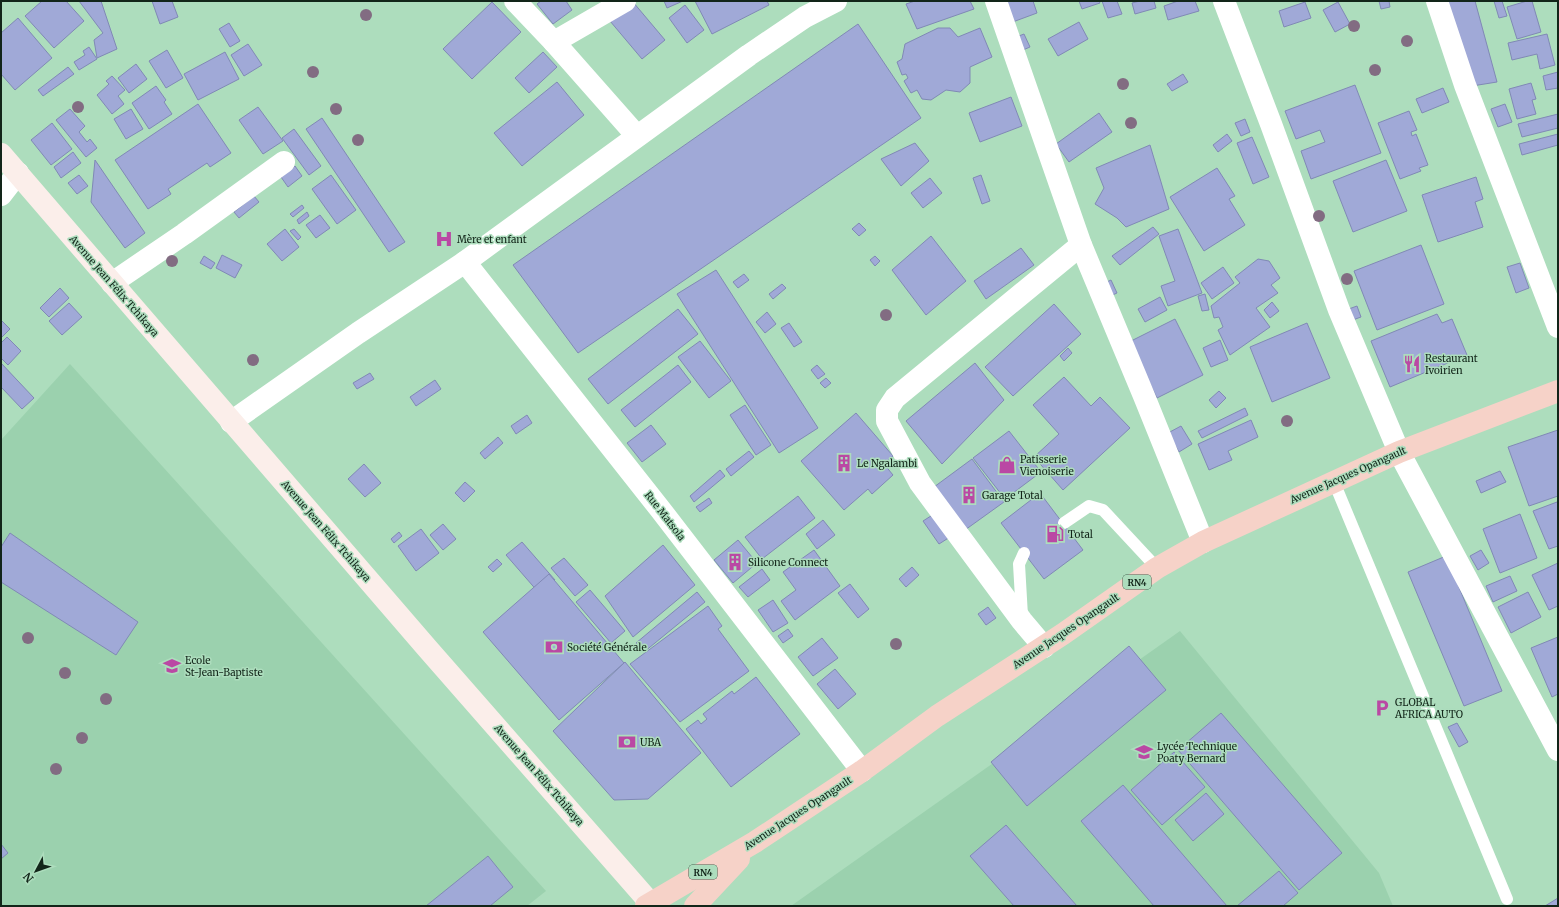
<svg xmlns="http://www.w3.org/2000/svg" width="1559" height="907" font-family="Merriweather,serif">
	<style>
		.built { fill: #9bd1ae }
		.building { fill: #a0a9d7; stroke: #8089b5 }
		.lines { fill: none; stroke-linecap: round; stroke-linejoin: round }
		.service { stroke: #fff; stroke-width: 12 }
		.minor { stroke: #fff; stroke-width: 22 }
		.secondary { stroke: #fbeeea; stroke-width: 22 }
		.trunk { stroke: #f6d2c8; stroke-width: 22 }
		.tree { fill: #826c82 }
		.labels { text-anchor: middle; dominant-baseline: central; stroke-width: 3; stroke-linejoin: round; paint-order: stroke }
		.shield { fill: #adddbd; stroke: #405c4a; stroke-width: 1 }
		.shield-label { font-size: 9px; font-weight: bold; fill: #122519 }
		.poi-label { font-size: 10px; fill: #122519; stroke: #adddbd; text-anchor: start }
		.street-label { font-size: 10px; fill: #122519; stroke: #adddbd }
	</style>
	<rect width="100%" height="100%" fill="#adddbd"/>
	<!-- built -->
	<g class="built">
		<polygon points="70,364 546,891 527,906 1,906 1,440"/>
		<polygon points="1180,631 1379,873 1393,906 791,906"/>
	</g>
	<!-- building -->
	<g class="building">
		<polygon points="42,1 66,1 84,21 54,48 25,16"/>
		<polygon points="79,1 101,1 117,49 97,58 94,40 103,33"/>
		<polygon points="152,1 172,1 178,17 160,24"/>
		<polygon points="541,1 566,1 572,10 553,24 537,4"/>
		<polygon points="664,1 683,1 667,8"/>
		<polygon points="695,1 767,1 769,5 712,34"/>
		<polygon points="915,1 970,1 974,9 917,29 906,4"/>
		<polygon points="1002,1 1033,1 1037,13 1010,23"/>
		<polygon points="1079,1 1099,1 1100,3 1082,9"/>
		<polygon points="1102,1 1117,1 1122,14 1108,18"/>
		<polygon points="1140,1 1154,1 1156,8 1135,14 1132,3"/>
		<polygon points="1178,1 1195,1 1199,11 1168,20 1164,6"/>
		<polygon points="1379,1 1389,1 1390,7 1381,9"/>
		<polygon points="1444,1 1475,1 1497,82 1472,86"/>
		<polygon points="1494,1 1502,1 1507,16 1499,18"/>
		<polygon points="1527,1 1532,1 1541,32 1517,39 1507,7"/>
		<polygon points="492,2 521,32 472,79 443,49"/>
		<polygon points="633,2 665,40 642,59 610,21"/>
		<polygon points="1305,2 1311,18 1284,27 1279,11"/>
		<polygon points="1338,2 1350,24 1335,32 1323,10"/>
		<polygon points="685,5 704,30 687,43 669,18"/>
		<polygon points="18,18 52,58 15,90 1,74 1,33"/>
		<polygon points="1079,22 1088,39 1058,56 1048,39"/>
		<polygon points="229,23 240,41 230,47 219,29"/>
		<polygon points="858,24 921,118 578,353 513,265"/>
		<polygon points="938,28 950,28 958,37 980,28 992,57 970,67 970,83 960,92 946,90 931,100 922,99 917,90 911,93 904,81 908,78 906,74 902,75 897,62 902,59 905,44"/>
		<polygon points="1024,34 1030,47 1016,53 1011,39"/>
		<polygon points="1547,34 1555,65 1540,69 1537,54 1512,60 1508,43"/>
		<polygon points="248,44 262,65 244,76 231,55"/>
		<polygon points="89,47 97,59 79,70 74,62 85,55 83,51"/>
		<polygon points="167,50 183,78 166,88 149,61"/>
		<polygon points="225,52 239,79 198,100 184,74"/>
		<polygon points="543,52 557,67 529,93 515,78"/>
		<polygon points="136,64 147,79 129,93 118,78"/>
		<polygon points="68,67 74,74 43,96 38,90"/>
		<polygon points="1558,72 1558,88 1546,90 1543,76"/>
		<polygon points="1183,74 1188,82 1172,91 1167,84"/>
		<polygon points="112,76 125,90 118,96 124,104 112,114 97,95 109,84 106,81"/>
		<polygon points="557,82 584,115 522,166 494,133"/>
		<polygon points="1531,83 1536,99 1532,100 1536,114 1517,119 1509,89"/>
		<polygon points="1355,85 1381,153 1311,179 1301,151 1325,142 1320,130 1296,139 1285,111"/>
		<polygon points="156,86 166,100 164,102 172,114 149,129 132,103"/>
		<polygon points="1443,88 1449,102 1422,113 1416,99"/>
		<polygon points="1011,97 1022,126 980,142 969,113"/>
		<polygon points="198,104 231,153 210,167 207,163 168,189 171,194 148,209 115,160"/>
		<polygon points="1505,104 1512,122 1498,127 1491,109"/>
		<polygon points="258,107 283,141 263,154 239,120"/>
		<polygon points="70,109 85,126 79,132 87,142 90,139 97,148 86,157 56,120"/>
		<polygon points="131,109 143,129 126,139 114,119"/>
		<polygon points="1409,111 1417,130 1411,132 1412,136 1416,134 1428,165 1419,168 1421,171 1400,179 1378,123"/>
		<polygon points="1099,113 1112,132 1069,162 1056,144"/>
		<polygon points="1558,114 1558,128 1522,137 1518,124"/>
		<polygon points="322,118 405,242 389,252 306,129"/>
		<polygon points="1245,119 1250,132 1241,136 1235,123"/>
		<polygon points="52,123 72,149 51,165 31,140"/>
		<polygon points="294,129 321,166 309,175 282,138"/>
		<polygon points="1227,134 1232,141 1218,152 1213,145"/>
		<polygon points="1558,134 1558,145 1522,155 1519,144"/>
		<polygon points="1252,137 1269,177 1253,184 1237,143"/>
		<polygon points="915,143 929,161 901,186 881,159"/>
		<polygon points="1150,145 1169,209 1126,227 1117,218 1095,204 1104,188 1096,168"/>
		<polygon points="73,152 81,163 61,178 54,167"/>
		<polygon points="95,160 145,233 125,248 91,202"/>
		<polygon points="1386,160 1407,211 1353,232 1333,181"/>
		<polygon points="295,166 302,176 288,187 281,177"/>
		<polygon points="1217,168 1235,196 1229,199 1245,225 1204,251 1170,197"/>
		<polygon points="79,175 88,186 77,194 68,183"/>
		<polygon points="331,175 356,210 337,224 312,189"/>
		<polygon points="981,175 990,201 982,204 973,178"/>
		<polygon points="1476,177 1483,199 1475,202 1483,227 1438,242 1422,195"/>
		<polygon points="930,178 942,193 923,208 911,193"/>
		<polygon points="254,196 259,202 239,218 234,212"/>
		<polygon points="302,205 304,208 293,217 290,214"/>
		<polygon points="307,212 309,216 299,224 297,220"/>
		<polygon points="320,215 330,228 316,238 306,225"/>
		<polygon points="859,223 866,230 859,236 852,229"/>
		<polygon points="1153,227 1159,234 1120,265 1112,256"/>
		<polygon points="285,229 299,247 282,261 267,244"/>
		<polygon points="294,229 301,237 298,240 290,231"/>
		<polygon points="1178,229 1202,293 1168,306 1161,286 1175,281 1159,236"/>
		<polygon points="931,236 966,281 926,315 892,270"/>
		<polygon points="1421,245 1444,304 1377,330 1354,271"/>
		<polygon points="1021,248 1034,265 986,299 974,281"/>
		<polygon points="222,255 242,265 235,278 216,268"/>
		<polygon points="204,256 215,263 211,269 200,263"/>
		<polygon points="875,256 880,261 875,266 870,260"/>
		<polygon points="1258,259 1269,261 1280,278 1271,285 1278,293 1256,308 1270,327 1230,355 1218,330 1223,327 1219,317 1214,318 1211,306 1240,283 1235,277"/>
		<polygon points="1520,263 1529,288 1516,293 1507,267"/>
		<polygon points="1223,267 1234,283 1212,299 1201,283"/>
		<polygon points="716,270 818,428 779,453 677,294"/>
		<polygon points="744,274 749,280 738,288 733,282"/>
		<polygon points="1111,280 1117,293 1106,298 1100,285"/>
		<polygon points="782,284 786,288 773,299 769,294"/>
		<polygon points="60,288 69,298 49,317 40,308"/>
		<polygon points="1205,294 1209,310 1202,311 1198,296"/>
		<polygon points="1160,297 1167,310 1145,322 1138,309"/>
		<polygon points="1272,302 1279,311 1270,318 1264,310"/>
		<polygon points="69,303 82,317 62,335 49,321"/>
		<polygon points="1054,304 1081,334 1013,396 985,367"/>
		<polygon points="1357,306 1361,317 1350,321 1346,310"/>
		<polygon points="678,309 698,334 608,404 588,379"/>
		<polygon points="767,312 776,324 765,333 756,322"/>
		<polygon points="1437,314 1442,323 1452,319 1467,355 1390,387 1371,341"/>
		<polygon points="1175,319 1203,375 1157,398 1129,342"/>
		<polygon points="1,320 10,329 1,338"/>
		<polygon points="789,323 802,342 794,347 781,328"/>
		<polygon points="1307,323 1330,378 1272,402 1250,347"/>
		<polygon points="7,337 21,351 8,365 1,358 1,343"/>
		<polygon points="1220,340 1228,360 1211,367 1203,348"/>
		<polygon points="700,341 731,381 709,398 678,357"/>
		<polygon points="1068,348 1072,353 1064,361 1060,356"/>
		<polygon points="1,363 34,398 22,409 1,387"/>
		<polygon points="975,363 1004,400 942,464 906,421"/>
		<polygon points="678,365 691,382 635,427 621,410"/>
		<polygon points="817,365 825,374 818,379 811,370"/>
		<polygon points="370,373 374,379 357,389 353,383"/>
		<polygon points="1064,377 1091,406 1100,397 1130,428 1063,490 1034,457 1059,434 1033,405"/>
		<polygon points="826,378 831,383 825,388 820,383"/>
		<polygon points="435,380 441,389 416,406 410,397"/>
		<polygon points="1219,391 1226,398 1216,408 1209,400"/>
		<polygon points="745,405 771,445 756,455 730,415"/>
		<polygon points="1245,408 1248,415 1202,438 1198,431"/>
		<polygon points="856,413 893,456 884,464 893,475 872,494 868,489 844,510 801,461"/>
		<polygon points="527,415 532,423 516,434 511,426"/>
		<polygon points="1251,420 1258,437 1228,451 1232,460 1209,470 1198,444"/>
		<polygon points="651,425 666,444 642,462 627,443"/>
		<polygon points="1181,426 1192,444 1179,452 1168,433"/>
		<polygon points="1558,430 1558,496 1529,506 1508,447"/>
		<polygon points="1009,431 1041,472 1005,499 973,458"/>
		<polygon points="498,437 503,443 485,459 480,453"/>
		<polygon points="749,451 754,457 731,476 726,469"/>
		<polygon points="972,459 1004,502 965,530 934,487"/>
		<polygon points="364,464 381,483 365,497 348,479"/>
		<polygon points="720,470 725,476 694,502 690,496"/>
		<polygon points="1500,471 1506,482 1481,493 1476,481"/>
		<polygon points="465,482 475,491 464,502 455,493"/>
		<polygon points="1040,493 1083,550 1044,579 1001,523"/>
		<polygon points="798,496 815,518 762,559 745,537"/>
		<polygon points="709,498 712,503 700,512 696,507"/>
		<polygon points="1557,502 1558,505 1558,546 1549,549 1533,511"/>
		<polygon points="934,514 950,537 939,544 923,521"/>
		<polygon points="1520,514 1537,558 1500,573 1483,529"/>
		<polygon points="823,520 835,535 817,549 806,534"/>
		<polygon points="443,524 456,539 443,550 430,535"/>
		<polygon points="421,529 439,553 416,571 398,546"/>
		<polygon points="399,532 402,536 394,543 391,539"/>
		<polygon points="10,533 138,622 116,655 1,582 1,547"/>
		<polygon points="738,540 757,563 733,583 714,560"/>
		<polygon points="522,542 555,580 539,593 506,555"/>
		<polygon points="663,545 695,585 633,637 605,596"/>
		<polygon points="814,550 840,586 795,620 781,601 796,590 783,572"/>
		<polygon points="1481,550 1489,563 1478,570 1470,556"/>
		<polygon points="1446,556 1502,691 1464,706 1408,572"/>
		<polygon points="564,558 588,585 575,596 551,568"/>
		<polygon points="497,559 502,564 493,572 488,567"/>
		<polygon points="1558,563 1558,606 1549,610 1532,575"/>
		<polygon points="912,567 919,575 906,587 899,579"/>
		<polygon points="762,569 770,580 748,597 739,587"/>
		<polygon points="549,574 624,663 559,720 483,632"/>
		<polygon points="1510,576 1517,591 1493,602 1486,586"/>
		<polygon points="850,584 869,609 858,618 838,593"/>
		<polygon points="590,590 625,631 611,643 576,602"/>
		<polygon points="697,592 705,602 644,652 636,643"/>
		<polygon points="1528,592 1541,617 1511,633 1498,607"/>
		<polygon points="773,600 788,623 773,632 758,610"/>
		<polygon points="708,606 722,626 718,629 749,671 680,722 630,664"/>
		<polygon points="988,607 996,618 986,625 978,614"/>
		<polygon points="788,629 793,636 783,643 778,636"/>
		<polygon points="1558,637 1558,694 1552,697 1531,648"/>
		<polygon points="822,638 838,658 813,676 798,657"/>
		<polygon points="1129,646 1166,690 1027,806 991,762"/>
		<polygon points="625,662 701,753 648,799 614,800 553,731"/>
		<polygon points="835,669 856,694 838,709 817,684"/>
		<polygon points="756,677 800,734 731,787 686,729 698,720 701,724 707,719 703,714 732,691 734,694"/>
		<polygon points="1221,713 1342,853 1299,890 1178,750"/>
		<polygon points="1457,723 1468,742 1459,747 1448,727"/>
		<polygon points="1174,752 1205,787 1162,825 1131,790"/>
		<polygon points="1123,785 1227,906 1154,906 1081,821"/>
		<polygon points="1206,793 1224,814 1193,841 1175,820"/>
		<polygon points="1006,825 1077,906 1014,906 970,856"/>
		<polygon points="1,844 8,853 1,859"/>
		<polygon points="488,856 513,887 490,906 426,906"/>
		<polygon points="1279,871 1298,893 1283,906 1237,906"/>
		<polygon points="1558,898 1558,906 1545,906"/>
	</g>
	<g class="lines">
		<!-- service -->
		<g class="service">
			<polyline points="1334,482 1507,899"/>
			<polyline points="1064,523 1089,506 1103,510 1157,568"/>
			<polyline points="1022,616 1019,564 1024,553"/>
		</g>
		<!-- minor -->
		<g class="minor">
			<polyline points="515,1 554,42 637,136"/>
			<polyline points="996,1 1081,245 1144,396 1203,542"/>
			<polyline points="1224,1 1271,124 1339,310 1399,452 1558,750"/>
			<polyline points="1437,1 1465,85 1558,327"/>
			<polyline points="554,42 625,1"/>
			<polyline points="1,195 18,173"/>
			<polyline points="465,262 660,509 862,771"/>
			<polyline points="112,283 184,234 284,162"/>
			<polyline points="231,422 358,333 465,262 749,55 805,17 836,1"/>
			<polyline points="1044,647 1022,621 920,483 887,421 887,410 895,398 1081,245"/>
		</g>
		<!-- secondary -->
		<polyline class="secondary" points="1,154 427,648 653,906"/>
		<!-- trunk -->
		<g class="trunk">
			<polyline points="646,906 755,842 862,771 937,716 1063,634 1157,568 1203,542 1399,452 1558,391"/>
			<polyline points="695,906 739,859"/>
		</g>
	</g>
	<!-- trees -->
	<g class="tree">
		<circle cx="366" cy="15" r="6"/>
		<circle cx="1354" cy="26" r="6"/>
		<circle cx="1407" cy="41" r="6"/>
		<circle cx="1375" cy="70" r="6"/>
		<circle cx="313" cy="72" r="6"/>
		<circle cx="1123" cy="84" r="6"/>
		<circle cx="78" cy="107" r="6"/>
		<circle cx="336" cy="109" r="6"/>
		<circle cx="1131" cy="123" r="6"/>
		<circle cx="358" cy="140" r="6"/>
		<circle cx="1319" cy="216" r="6"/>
		<circle cx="172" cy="261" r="6"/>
		<circle cx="1347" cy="279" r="6"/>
		<circle cx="886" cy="315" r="6"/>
		<circle cx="253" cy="360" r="6"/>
		<circle cx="1287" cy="421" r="6"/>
		<circle cx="28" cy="638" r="6"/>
		<circle cx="896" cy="644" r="6"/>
		<circle cx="65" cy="673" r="6"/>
		<circle cx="106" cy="699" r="6"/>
		<circle cx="82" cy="738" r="6"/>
		<circle cx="56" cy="769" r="6"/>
	</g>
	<!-- icons -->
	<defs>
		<g id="hospital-bare" transform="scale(1.38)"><path d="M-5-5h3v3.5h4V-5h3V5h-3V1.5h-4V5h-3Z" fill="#ba48a4" stroke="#adddbd" stroke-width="2.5" paint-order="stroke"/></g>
		<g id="restaurant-bare" transform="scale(1.38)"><path d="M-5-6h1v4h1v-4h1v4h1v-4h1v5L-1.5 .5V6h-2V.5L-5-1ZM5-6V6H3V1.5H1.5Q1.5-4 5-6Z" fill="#ba48a4" stroke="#adddbd" stroke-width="2.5" paint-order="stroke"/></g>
		<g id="building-bare" transform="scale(1.38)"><path d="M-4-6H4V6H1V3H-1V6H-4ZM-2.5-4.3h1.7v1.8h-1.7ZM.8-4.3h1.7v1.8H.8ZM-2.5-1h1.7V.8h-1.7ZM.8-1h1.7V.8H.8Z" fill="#ba48a4" stroke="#adddbd" stroke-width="2.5" paint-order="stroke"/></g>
		<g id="shop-bare" transform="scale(1.38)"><path d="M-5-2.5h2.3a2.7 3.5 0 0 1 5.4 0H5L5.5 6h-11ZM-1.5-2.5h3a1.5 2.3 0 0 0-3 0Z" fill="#ba48a4" stroke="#adddbd" stroke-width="2.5" paint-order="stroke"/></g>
		<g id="fuel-bare" transform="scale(1.38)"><path d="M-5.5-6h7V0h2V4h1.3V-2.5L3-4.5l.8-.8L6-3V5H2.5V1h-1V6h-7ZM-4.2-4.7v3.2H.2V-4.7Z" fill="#ba48a4" stroke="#adddbd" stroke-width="2.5" paint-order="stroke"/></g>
		<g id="bank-bare" transform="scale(1.38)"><path d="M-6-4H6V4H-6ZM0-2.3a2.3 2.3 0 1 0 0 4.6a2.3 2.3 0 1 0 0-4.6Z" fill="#ba48a4" stroke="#adddbd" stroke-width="2.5" paint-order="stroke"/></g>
		<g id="school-bare" transform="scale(1.38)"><path d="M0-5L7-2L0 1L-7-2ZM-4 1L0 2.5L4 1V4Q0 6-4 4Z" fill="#ba48a4" stroke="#adddbd" stroke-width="2.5" paint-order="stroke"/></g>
		<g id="parking-bare" transform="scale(1.38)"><path d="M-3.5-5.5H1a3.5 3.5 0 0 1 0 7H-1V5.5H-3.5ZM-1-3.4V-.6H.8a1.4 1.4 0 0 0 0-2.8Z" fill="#ba48a4" stroke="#adddbd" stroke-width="2.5" paint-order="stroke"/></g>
	</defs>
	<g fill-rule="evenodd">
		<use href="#hospital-bare" x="444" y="239"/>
		<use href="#restaurant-bare" x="1412" y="364"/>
		<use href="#building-bare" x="844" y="463"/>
		<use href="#shop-bare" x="1007" y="465"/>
		<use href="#building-bare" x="969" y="495"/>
		<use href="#fuel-bare" x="1055" y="534"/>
		<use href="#building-bare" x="735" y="562"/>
		<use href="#bank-bare" x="554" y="647"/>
		<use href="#school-bare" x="172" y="666"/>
		<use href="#parking-bare" x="1382" y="708"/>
		<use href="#bank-bare" x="627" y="742"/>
		<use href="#school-bare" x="1144" y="752"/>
	</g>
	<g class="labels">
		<!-- shield labels -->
		<g class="shield">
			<rect x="1123" y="575" width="28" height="14" rx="3"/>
			<rect x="689" y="865" width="28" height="14" rx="3"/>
		</g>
		<g class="shield-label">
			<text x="1137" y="582">RN4</text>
			<text x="703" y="872">RN4</text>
		</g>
		<!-- poi labels -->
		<g class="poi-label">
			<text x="457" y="239">Mère et enfant</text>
			<text x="1425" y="358">Restaurant<tspan x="1425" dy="12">Ivoirien</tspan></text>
			<text x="1020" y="459">Patisserie<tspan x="1020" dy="12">Vienoiserie</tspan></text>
			<text x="857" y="463">Le Ngalambi</text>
			<text x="982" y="495">Garage Total</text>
			<text x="1068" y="534">Total</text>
			<text x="748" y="562">Silicone Connect</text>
			<text x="567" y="647">Société Générale</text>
			<text x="185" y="660">Ecole<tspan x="185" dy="12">St-Jean-Baptiste</tspan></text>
			<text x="1395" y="702">GLOBAL<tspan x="1395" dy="12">AFRICA AUTO</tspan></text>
			<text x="640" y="742">UBA</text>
			<text x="1157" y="746">Lycée Technique<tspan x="1157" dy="12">Poaty Bernard</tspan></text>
		</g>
		<!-- street labels -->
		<g class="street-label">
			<text transform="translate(114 286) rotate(49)">Avenue Jean Félix Tchikaya</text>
			<text transform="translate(1348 475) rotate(-24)">Avenue Jacques Opangault</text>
			<text transform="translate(665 516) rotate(52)">Rue Matsola</text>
			<text transform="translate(326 531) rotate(49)">Avenue Jean Félix Tchikaya</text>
			<text transform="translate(1066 631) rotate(-34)">Avenue Jacques Opangault</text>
			<text transform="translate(539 775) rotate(49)">Avenue Jean Félix Tchikaya</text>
			<text transform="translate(798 813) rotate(-33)">Avenue Jacques Opangault</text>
		</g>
	</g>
	<!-- border -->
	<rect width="1559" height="907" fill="none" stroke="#122519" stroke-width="4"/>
	<!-- north arrow -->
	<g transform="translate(36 871) rotate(229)" stroke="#adddbd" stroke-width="3" paint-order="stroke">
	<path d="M0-3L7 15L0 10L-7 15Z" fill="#122519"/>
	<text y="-6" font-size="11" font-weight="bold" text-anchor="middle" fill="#122519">N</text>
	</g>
</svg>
